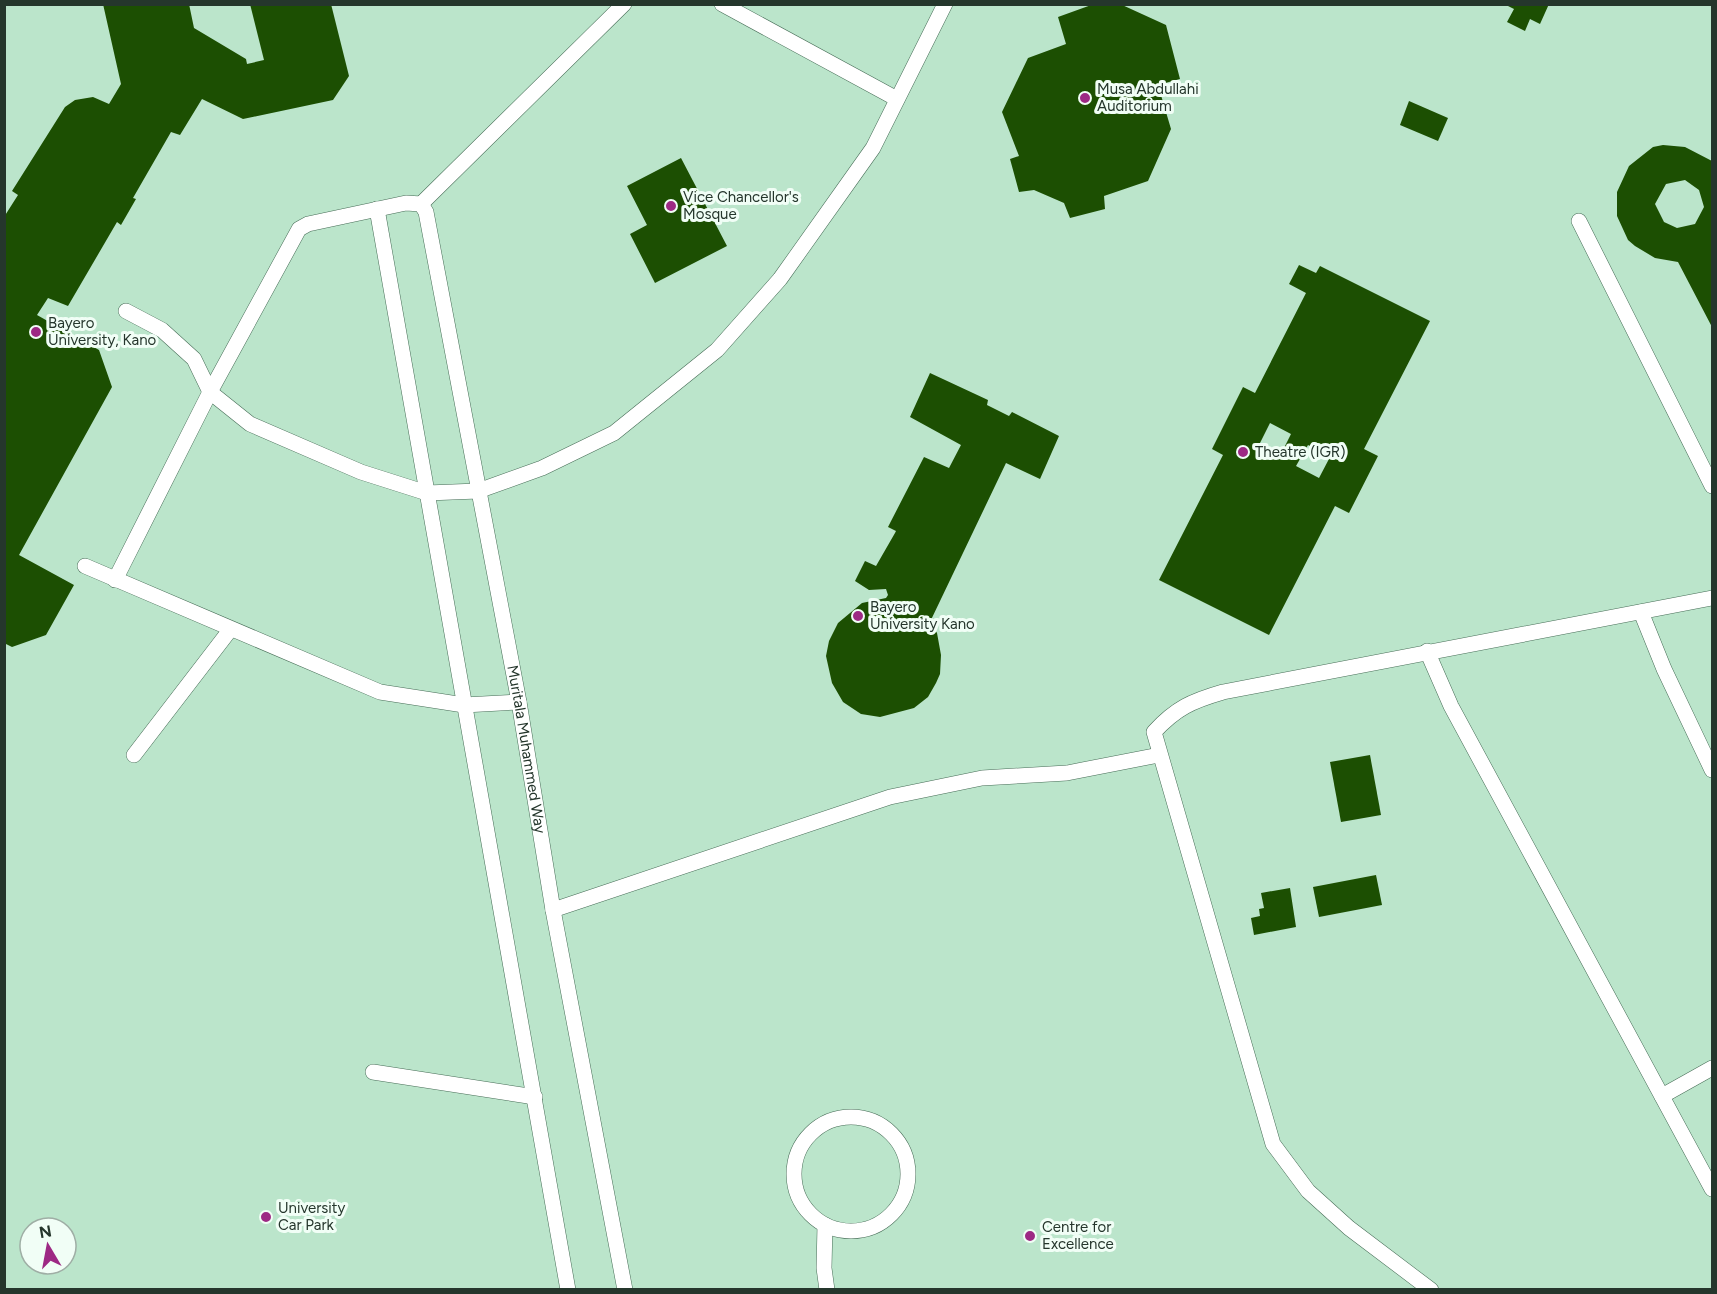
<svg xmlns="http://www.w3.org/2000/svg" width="1717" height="1294" font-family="Figtree,sans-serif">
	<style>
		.building { fill: #1c4f02; fill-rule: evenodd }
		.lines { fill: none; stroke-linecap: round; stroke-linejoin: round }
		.lane-casing { stroke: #476d57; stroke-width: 16 }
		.lane { stroke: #fff; stroke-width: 15 }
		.poi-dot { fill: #9d2984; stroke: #f1fef6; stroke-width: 2 }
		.labels { text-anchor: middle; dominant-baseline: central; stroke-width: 6; stroke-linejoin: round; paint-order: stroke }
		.poi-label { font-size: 15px; fill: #25362c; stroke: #f1fef6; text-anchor: start }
		.street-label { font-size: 15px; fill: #25362c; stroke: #f1fef6 }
	</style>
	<rect width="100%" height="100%" fill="#bbe5cb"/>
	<!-- building -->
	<g class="building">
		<polygon points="103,4 189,4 194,28 246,59 247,64 264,60 250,4 331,4 349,76 333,100 243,119 202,99 180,135 171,132 133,198 136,199 121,225 117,222 68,306 48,298 37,315 99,350 112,387 19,555 74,585 46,635 12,647 4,643 4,217 18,195 12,191 65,107 75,100 93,97 109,104 121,84"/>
		<polygon points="1094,4 1120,4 1166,25 1180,79 1158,85 1171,129 1148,181 1104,196 1105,209 1070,218 1064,203 1034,190 1019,192 1010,159 1019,156 1002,112 1028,58 1066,44 1058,17"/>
		<polygon points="1504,4 1549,4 1540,24 1530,19 1525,31 1507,22 1514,9"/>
		<polygon points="1409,101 1448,118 1438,141 1400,125"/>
		<path d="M 1663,145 L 1685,147 L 1712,161 L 1712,327 L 1678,262 L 1655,258 L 1635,246 L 1628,240 L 1617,216 L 1617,192 L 1629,166 L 1653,147 ZM 1685,180 L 1699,190 L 1704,207 L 1695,224 L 1677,228 L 1664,222 L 1655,204 L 1666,184 Z"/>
		<polygon points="681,158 727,246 655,283 630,234 647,225 627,186"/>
		<path d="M 1299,265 L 1316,273 L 1320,266 L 1430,321 L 1364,449 L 1378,456 L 1349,513 L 1335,506 L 1269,635 L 1159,580 L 1223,455 L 1212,449 L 1243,387 L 1255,393 L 1306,293 L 1289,284 ZM 1270,423 L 1291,434 L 1279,458 L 1258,447 ZM 1308,445 L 1330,457 L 1319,478 L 1296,466 Z"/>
		<polygon points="930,373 988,400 987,405 1009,416 1012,412 1059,436 1040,479 1006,463 930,622 937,633 941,655 940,674 936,683 928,697 914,708 880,717 861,714 843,702 832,683 826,656 829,641 838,623 862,603 886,598 888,595 886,589 869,590 855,581 865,561 876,566 895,533 896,531 888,527 924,457 949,468 961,445 910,417"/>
		<polygon points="1370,755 1381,815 1341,822 1330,762"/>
		<polygon points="1376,875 1382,905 1319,917 1313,887"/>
		<polygon points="1290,888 1296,927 1254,935 1251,918 1260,916 1259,909 1264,908 1261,893"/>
	</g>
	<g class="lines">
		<!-- lane casing -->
		<g class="lane-casing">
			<g id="lane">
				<polyline points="722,4 897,99"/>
				<polyline points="421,204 624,4"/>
				<polyline points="377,209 568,1290"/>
				<polyline points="1579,221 1712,486"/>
				<polyline points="126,311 162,330 194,359 210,392 250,424 361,472 427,493 478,491 542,468 614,433 717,350 780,279 873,148 945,4"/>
				<polyline points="85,566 380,692 464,705 519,702"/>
				<path id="s1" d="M 115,580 L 210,392 L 299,229 L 308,224 L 406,203 L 421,204 L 426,212 L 519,702 L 553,910 L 625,1290"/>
				<polyline points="1641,612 1664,669 1712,770"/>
				<polyline points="1427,651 1451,706 1712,1189"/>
				<polyline points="134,755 230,630"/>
				<polyline points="553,910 890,797 982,778 1067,773 1159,755"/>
				<polyline points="373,1072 535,1097"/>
				<polyline points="1662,1096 1712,1068"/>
				<circle cx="851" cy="1174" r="57"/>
				<polyline points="825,1225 824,1268 827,1290"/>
				<path d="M 1431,1290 L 1349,1228 L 1308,1191 L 1273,1144 L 1154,732 C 1176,708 1192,701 1223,692 L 1712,598"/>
			</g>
		</g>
		<!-- lane -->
		<use href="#lane" class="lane"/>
	</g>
	<!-- markers -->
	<g class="poi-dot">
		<circle cx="1085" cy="98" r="6"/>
		<circle cx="671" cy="206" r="6"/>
		<circle cx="36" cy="332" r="6"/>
		<circle cx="1243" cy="452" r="6"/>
		<circle cx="858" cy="616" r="6"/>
		<circle cx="266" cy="1217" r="6"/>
		<circle cx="1030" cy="1236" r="6"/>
	</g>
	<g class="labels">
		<!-- poi labels -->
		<g class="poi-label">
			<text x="1097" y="89">Musa Abdullahi<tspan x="1097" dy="17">Auditorium</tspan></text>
			<text x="683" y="197">Vice Chancellor's<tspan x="683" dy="17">Mosque</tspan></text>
			<text x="48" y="323">Bayero<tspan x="48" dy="17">University, Kano</tspan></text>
			<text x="1255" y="452">Theatre (IGR)</text>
			<text x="870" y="607">Bayero<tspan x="870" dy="17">University Kano</tspan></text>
			<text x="278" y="1208">University<tspan x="278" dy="17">Car Park</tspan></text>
			<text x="1042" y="1227">Centre for<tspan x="1042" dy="17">Excellence</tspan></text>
		</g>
		<!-- street labels -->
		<g class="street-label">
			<text stroke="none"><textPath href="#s1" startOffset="1078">Muritala Muhammed Way</textPath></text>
		</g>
	</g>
	<!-- border -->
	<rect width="1717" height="1294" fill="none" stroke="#25362c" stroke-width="12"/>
	<!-- north arrow -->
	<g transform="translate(48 1246) rotate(350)"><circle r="28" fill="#f1fef6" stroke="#9faea5" stroke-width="1.5"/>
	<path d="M0-4.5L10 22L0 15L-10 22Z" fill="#9d2984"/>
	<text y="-9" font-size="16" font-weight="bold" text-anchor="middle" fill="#25362c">N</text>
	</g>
</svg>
